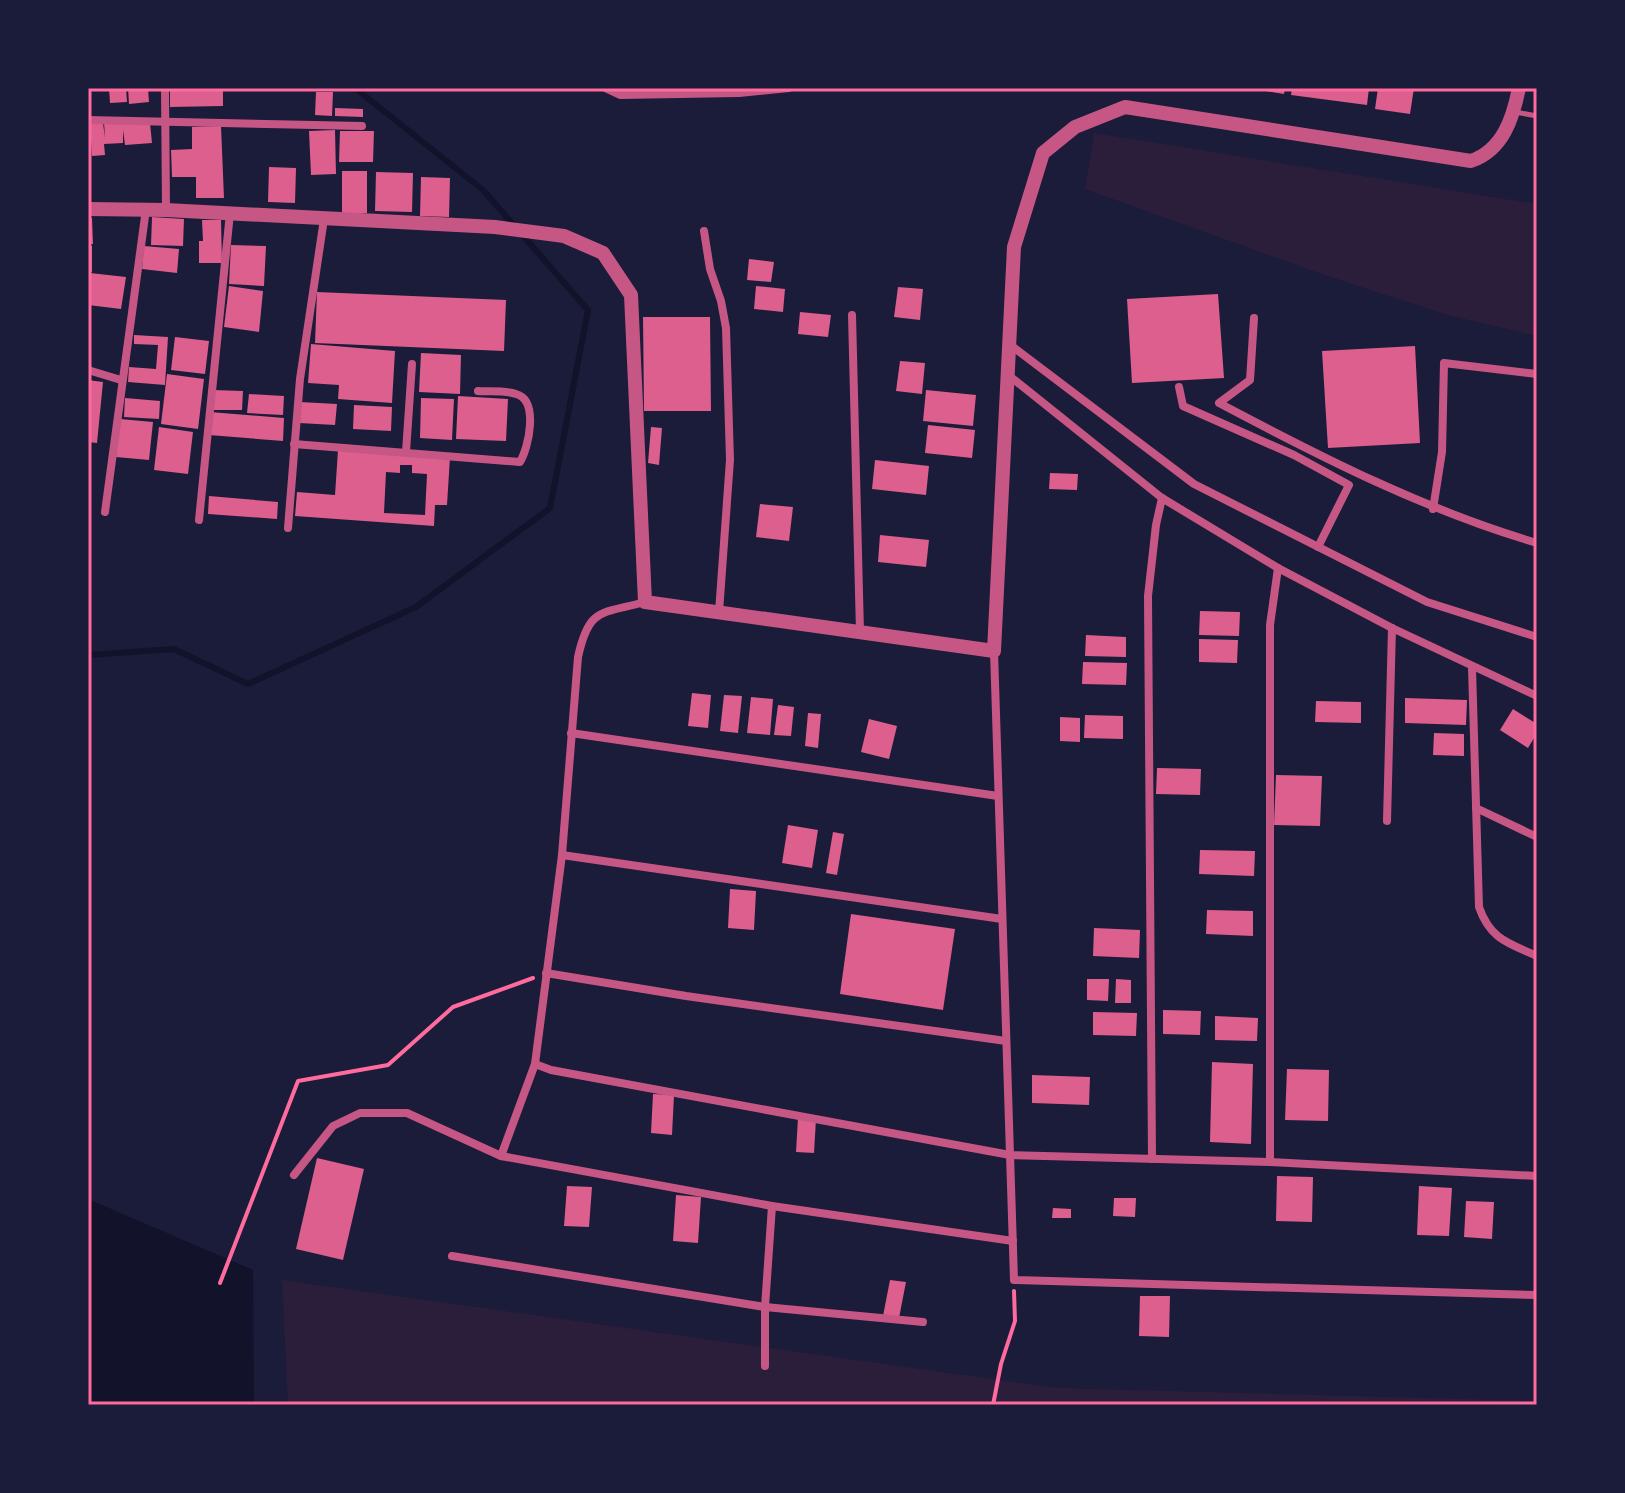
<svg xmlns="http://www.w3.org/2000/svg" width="1625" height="1493" font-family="'Sofia Sans Condensed',sans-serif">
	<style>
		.green { fill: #2a1e3b }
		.water { fill: #12122b }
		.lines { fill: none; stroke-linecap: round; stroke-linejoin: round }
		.stream { stroke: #12122b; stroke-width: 6 }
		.building { fill: #dd5f8e; fill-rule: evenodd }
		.path { stroke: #ff6b9d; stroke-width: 4 }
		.service { stroke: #c65784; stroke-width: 5 }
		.minor { stroke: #c65784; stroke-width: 8 }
		.tertiary { stroke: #c65784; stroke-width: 14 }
		.neatline { fill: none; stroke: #ff6b9d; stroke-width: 3 }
	</style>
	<rect width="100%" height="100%" fill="#1b1b3a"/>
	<!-- green -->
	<g class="green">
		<polygon points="1094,133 1537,204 1537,336 1447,315 1316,272 1085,189"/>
		<polygon points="282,1280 1057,1388 1537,1401 1537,1405 288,1405"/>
	</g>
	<!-- water -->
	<polygon class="water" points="88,1199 253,1270 254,1405 88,1405"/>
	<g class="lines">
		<!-- stream -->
		<polyline class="stream" points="88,655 174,649 248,684 416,607 550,508 588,310 483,190 355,88"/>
	</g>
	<!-- building -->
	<g class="building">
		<polygon points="109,88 126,88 127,102 110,103"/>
		<polygon points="128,88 148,88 149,102 129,104"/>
		<polygon points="170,88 223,88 223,106 170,107"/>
		<polygon points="1246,88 1285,88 1284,94"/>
		<polygon points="1292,88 1369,88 1367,105 1291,95"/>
		<polygon points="1378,88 1414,88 1410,114 1375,109"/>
		<polygon points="316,92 333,92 332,116 315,115"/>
		<polygon points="335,108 363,109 363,117 335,116"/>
		<polygon points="104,122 150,123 152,143 125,145 123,130 123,143 104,144 105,155 92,156 90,124 103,123 105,138"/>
		<polygon points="221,126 224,198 196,198 196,177 172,177 171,150 192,149 192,127"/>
		<polygon points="335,130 336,174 311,175 309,131"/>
		<polygon points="340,131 374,131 373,162 339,162"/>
		<polygon points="269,167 296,168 295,203 268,202"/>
		<rect x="342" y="171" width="25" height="42"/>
		<polygon points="376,172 413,173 412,212 375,211"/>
		<polygon points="421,177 450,178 449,217 420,216"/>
		<polygon points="152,217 184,219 183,246 151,245"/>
		<polygon points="88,218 92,218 93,244 88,244"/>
		<polygon points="202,220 221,220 222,263 199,263 199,241 203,241"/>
		<polygon points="231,245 266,246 264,286 229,284"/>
		<rect x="88" y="246" width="4" height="26"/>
		<polygon points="144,246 179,249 177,273 142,269"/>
		<polygon points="749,259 774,262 771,282 747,280"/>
		<polygon points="90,273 126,277 121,309 88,305"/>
		<polygon points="229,286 263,291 259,332 224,327"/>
		<polygon points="756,286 785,289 783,312 754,309"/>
		<polygon points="898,287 923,289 920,320 894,317"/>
		<polygon points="317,292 506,300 504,351 315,343"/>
		<polygon points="1218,294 1224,378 1132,383 1127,299"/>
		<polygon points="800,312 831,315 828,337 798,334"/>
		<polygon points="643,317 710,317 711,411 644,411"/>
		<polygon points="134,335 168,337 165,385 128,382 129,367 156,369 158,345 134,344"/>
		<polygon points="175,337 209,341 205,374 171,370"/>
		<polygon points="311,344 395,351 392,403 338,399 339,385 308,383"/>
		<polygon points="1415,346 1420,443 1328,448 1322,351"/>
		<polygon points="421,353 461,355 460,394 419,392"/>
		<polygon points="900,361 925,363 922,394 896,391"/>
		<polygon points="167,374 204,379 198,429 161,424"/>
		<polygon points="88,380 103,382 97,443 88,442"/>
		<polygon points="213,390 243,391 242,410 212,410"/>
		<polygon points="926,390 976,395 973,426 923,421"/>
		<polygon points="249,394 284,396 283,415 247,413"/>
		<polygon points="458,396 508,399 506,441 456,439"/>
		<polygon points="125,398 160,401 159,419 124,417"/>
		<polygon points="421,398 454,399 452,440 420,438"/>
		<polygon points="300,402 337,404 335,425 299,423"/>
		<polygon points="354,405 392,407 391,431 353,429"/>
		<polygon points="210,412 284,418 283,441 209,435"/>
		<polygon points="120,419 153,422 149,460 116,457"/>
		<polygon points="928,425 975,430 972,458 925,453"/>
		<polygon points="159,427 193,432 188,474 154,470"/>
		<polygon points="651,427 662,428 659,465 648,463"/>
		<path d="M 338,450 L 450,457 L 447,505 L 435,505 L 434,526 L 295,516 L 297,492 L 335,495 ZM 400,465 L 412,465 L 412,473 L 427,474 L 425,515 L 384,513 L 386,472 L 400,473 Z"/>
		<polygon points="875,460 929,466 926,495 872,489"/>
		<polygon points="1050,473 1078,474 1077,490 1049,489"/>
		<polygon points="209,496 278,502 277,519 208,514"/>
		<polygon points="760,504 793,507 789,541 756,537"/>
		<polygon points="880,535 929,540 926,567 878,562"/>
		<polygon points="1200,611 1240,612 1239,636 1199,635"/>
		<polygon points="1086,635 1126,637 1126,657 1085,656"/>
		<polygon points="1199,639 1238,640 1237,663 1199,662"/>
		<polygon points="1083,662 1127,663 1126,685 1082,684"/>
		<polygon points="692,693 711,695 708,728 688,726"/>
		<polygon points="724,695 742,696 738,733 720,731"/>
		<polygon points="751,697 773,699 770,735 747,733"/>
		<polygon points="1405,698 1467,700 1466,725 1405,723"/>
		<polygon points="1316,701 1361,702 1361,723 1315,722"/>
		<polygon points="778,705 794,707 791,736 774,735"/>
		<polygon points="1513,709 1537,724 1537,733 1528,748 1500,730"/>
		<polygon points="808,713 821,714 818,748 805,746"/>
		<polygon points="1085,715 1123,716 1123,739 1084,738"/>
		<polygon points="1060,717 1080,718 1080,742 1060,741"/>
		<polygon points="869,719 897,726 889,759 861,752"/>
		<polygon points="1434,733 1464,734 1464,756 1433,755"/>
		<polygon points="1157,768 1201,769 1200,795 1156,794"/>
		<polygon points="1276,775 1322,776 1320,826 1274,825"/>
		<polygon points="788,825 818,830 812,868 782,863"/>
		<polygon points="833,832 844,834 837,875 826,873"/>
		<polygon points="1200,850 1255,851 1254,876 1199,874"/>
		<polygon points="730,889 756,891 754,930 728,928"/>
		<polygon points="1207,910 1253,911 1253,936 1206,934"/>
		<polygon points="851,914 955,929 943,1010 840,994"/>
		<polygon points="1094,928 1140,930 1139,958 1093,956"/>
		<polygon points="1087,979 1109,979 1108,1001 1087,1000"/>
		<polygon points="1116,979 1131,980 1131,1003 1115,1003"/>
		<polygon points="1163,1010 1201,1011 1200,1035 1163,1034"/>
		<polygon points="1093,1012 1137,1013 1136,1036 1093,1035"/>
		<polygon points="1215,1016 1258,1018 1257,1041 1215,1040"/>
		<polygon points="1212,1062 1253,1064 1251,1144 1210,1142"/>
		<polygon points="1287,1069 1329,1070 1328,1121 1285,1120"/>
		<polygon points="1032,1075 1090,1077 1089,1105 1032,1103"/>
		<polygon points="653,1094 674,1095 672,1135 651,1133"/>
		<polygon points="798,1118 816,1119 814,1153 796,1152"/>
		<polygon points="317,1158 364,1169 343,1260 296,1249"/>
		<polygon points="1277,1176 1313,1177 1312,1222 1276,1221"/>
		<polygon points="567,1186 592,1187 589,1227 564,1226"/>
		<polygon points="1419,1186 1452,1188 1449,1236 1417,1235"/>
		<polygon points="676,1195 701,1197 698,1243 673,1241"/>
		<polygon points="1114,1198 1136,1198 1135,1217 1113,1216"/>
		<polygon points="1466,1201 1494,1202 1492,1239 1464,1237"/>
		<polygon points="1053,1208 1071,1209 1071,1218 1052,1218"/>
		<polygon points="890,1280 906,1282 899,1318 883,1316"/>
		<polygon points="1140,1296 1170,1296 1169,1337 1139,1336"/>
	</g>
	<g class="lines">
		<!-- path -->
		<g class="path">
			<polyline points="220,1283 298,1081 388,1065 453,1007 533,978"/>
			<polyline points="993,1405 1001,1364 1015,1321 1014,1291"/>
		</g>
		<!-- service -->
		<polyline class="service" points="1515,112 1537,116"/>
		<!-- minor -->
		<g class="minor">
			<polyline points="165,88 166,210"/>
			<polyline points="605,88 620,95 739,93 789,88"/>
			<polyline points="88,120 362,126"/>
			<polyline points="704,231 710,269 721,301 726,328 730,460 719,612"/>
			<polyline points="852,315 860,632"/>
			<path d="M 1254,318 L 1250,380 L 1219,403 C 1323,458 1425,510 1537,543"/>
			<polyline points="1009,344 1194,484 1427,602 1537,637"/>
			<polyline points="88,370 121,380"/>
			<polyline points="1007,374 1162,498 1278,568 1392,628 1537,696"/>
			<polyline points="1179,387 1183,406 1294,455 1349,485 1318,547"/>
			<path d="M 294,444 L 520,462 C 529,447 539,400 516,394 C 505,390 490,392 478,391"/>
			<polyline points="406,452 412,364"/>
			<polyline points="1433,509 1442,452 1444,363 1537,374"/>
			<polyline points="105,512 146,209"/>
			<polyline points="199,520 230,213"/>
			<polyline points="288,528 300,379 324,219"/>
			<polyline points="994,651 1014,1280 1537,1295"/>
			<path d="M 1472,668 L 1479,907 C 1490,939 1508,943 1537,956"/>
			<polyline points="571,733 998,796"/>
			<polyline points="1476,808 1537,837"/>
			<polyline points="1387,821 1392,628"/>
			<polyline points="562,855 1002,919"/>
			<polyline points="546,973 686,996 1006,1041"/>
			<polyline points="535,1064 551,1070 1010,1155 1270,1162 1537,1176"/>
			<path d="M 501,1156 L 535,1064 L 562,855 L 578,657 C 589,607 601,614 645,602"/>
			<polyline points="1152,1159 1148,596 1156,525 1162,498"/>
			<polyline points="1270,1162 1270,625 1278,568"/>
			<polyline points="294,1175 333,1126 360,1113 407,1113 501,1156 772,1206 1013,1241"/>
			<polyline points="452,1256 765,1307 923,1322"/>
			<polyline points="765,1366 765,1307 772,1206"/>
		</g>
		<!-- tertiary -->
		<path class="tertiary" d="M 88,209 L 166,210 L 495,227 L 564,236 L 603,253 L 631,295 L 645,602 L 994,651 L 1014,247 L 1043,153 L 1075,127 L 1125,107 L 1471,161 C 1503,150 1513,118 1519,88"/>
	</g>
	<!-- border -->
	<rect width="1625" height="1493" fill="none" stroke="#1b1b3a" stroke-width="180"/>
	<rect x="90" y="90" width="1445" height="1313" class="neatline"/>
</svg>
